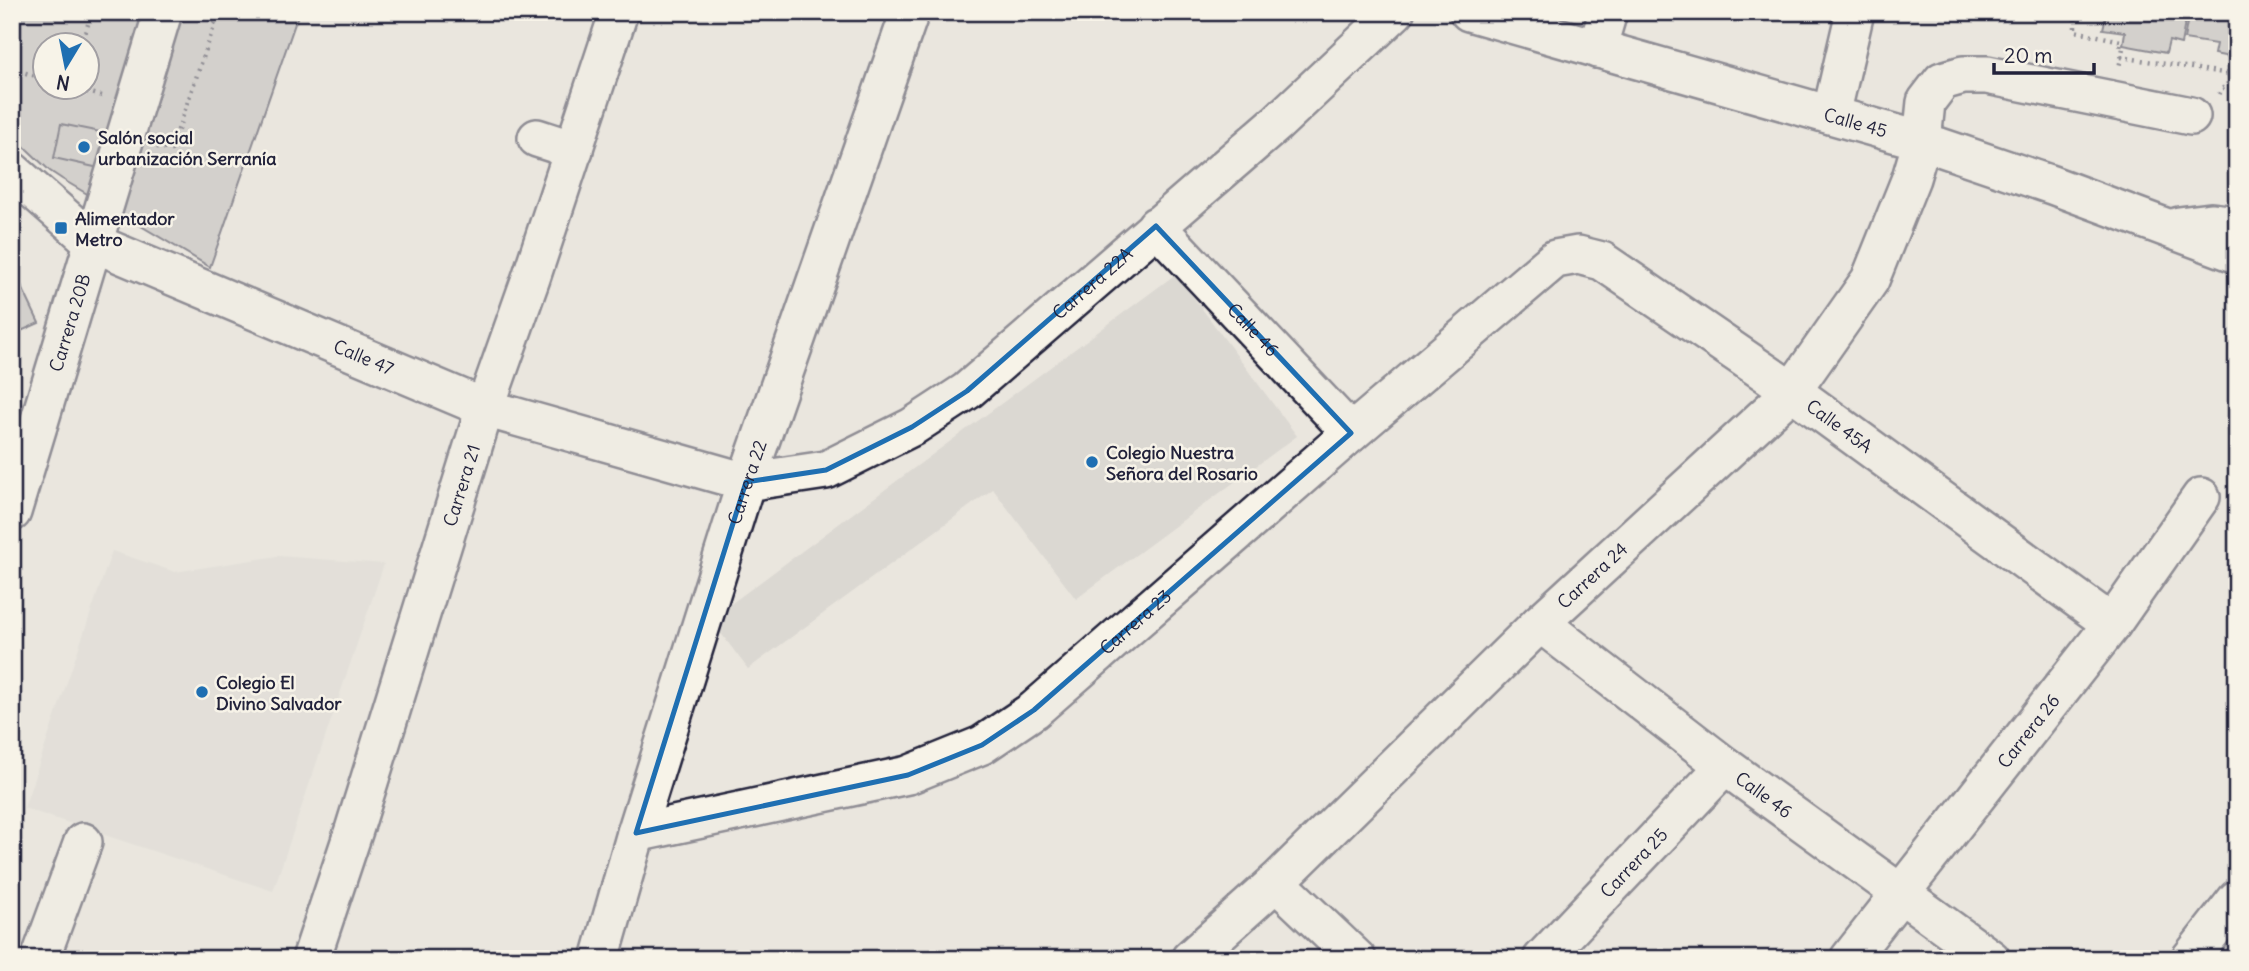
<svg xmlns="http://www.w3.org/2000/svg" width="2249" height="971" font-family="Delius,sans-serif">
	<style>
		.built { fill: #dbd8d2 }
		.building { fill: #b8b6b5; stroke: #22223b; stroke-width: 2; fill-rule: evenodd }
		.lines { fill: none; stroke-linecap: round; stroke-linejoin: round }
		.minor-casing { stroke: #22223b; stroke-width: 42 }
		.path { stroke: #22223b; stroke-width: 4.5; stroke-dasharray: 2 5; stroke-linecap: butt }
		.minor { stroke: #f7f3e8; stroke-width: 37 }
		.marked { fill: none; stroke: #1f6fb2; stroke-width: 5; stroke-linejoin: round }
		.poi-dot { fill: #1f6fb2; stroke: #f7f3e8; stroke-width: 2.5 }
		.labels { text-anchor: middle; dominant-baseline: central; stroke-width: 5; stroke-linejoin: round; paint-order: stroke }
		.street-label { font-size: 18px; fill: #22223b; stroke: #f7f3e8 }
		.poi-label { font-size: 18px; font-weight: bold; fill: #22223b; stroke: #f7f3e8; text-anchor: start }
	</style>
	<rect width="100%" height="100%" fill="#eae6de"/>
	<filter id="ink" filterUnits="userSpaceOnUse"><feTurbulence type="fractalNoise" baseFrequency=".0143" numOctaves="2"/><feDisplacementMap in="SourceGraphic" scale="14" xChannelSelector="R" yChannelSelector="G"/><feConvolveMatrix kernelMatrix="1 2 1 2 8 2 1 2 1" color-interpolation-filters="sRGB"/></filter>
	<g filter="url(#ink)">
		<!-- built -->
		<g class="built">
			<polygon points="1176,274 1297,436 1076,599 993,489 748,669 720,632 728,606"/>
			<polygon points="112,551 175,572 278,556 384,564 273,891 24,808"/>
		</g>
		<!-- building -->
		<g class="building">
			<path d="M 12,12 L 299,12 L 210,267 L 62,179 L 50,171 L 12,135 ZM 46,46 L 88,46 L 88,88 L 46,88 Z"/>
			<polygon points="2091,12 2187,12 2181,44 2169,41 2166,53 2123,45 2125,32 2103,29 2106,16"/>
			<polygon points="2189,12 2237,12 2237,26 2230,57 2214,54 2216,44 2184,39"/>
			<polygon points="61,124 115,135 108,170 54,158"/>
			<polygon points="12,266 39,323 12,335"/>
		</g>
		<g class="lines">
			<!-- minor casing -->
			<g class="minor-casing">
				<g id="minor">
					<path id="s1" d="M 1469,12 L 1922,141 L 2052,185 L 2237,254"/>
					<polyline points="1597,49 1608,12"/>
					<polyline points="1831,115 1855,12"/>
					<polyline points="537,138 574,150"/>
					<path id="s2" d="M 12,171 L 94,243 L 485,408 L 746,482 L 826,470 L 912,427 L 967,391 L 1277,123 L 1395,12"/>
					<path id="s3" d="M 1156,226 L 1351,433"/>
					<polyline points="2179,226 2211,222 2237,225"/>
					<path id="s4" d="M 12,512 L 163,12"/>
					<path id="s5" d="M 1540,623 L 1725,766 L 1991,959"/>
					<path id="s6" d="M 636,833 L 908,775 L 982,745 L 1034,710 L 1351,433 L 1555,259 L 1578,255 L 1602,261 L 1792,391 L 2112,624"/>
					<polyline points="1276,882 1357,959"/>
					<polyline points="40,959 83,842"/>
					<path id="s7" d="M 311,959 L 354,830 L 485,408 L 531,278 L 619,12"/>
					<path id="s8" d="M 600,959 L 636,833 L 746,482 L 910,12"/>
					<path id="s9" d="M 1190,959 L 1276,882 L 1540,623 L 1792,391 L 1870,280 L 1911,178 L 1922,141 L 1926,102 L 1942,81 L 1963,75 L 1987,75 L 2191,116"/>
					<path id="s10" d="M 1542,959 L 1725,766"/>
					<path id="s11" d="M 1849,959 L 2112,624 L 2201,497"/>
					<polyline points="2190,959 2237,899"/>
				</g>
			</g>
			<!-- path -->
			<g class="path">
				<polyline points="2075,12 2075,31 2121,41 2120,48 2123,48 2119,68"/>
				<polyline points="81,46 92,12"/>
				<polyline points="2121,57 2230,74 2227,86 2221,89 2219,96"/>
				<polyline points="12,69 46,79"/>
				<polyline points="73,88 102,96"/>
				<polyline points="157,147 171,150 219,12"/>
			</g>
			<!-- minor -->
			<use href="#minor" class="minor"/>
		</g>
	</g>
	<!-- marked area -->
	<path d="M0 0H2249V971H0ZM 1156,226 L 1351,433 L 1034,710 L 982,745 L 908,775 L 636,833 L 746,482 L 826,470 L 912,427 L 967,391 Z" fill="#eae6de" fill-opacity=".55" fill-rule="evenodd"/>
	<path class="marked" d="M 1156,226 L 1351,433 L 1034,710 L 982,745 L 908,775 L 636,833 L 746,482 L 826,470 L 912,427 L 967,391 Z"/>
	<!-- markers -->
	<g class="poi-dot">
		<circle cx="84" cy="147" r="7"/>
		<rect x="54" y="221" width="14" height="14" rx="3.5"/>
		<circle cx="1092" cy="462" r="7"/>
		<circle cx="202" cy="692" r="7"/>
	</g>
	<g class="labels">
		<!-- street labels -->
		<g class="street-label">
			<text stroke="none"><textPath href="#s1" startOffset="402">Calle 45</textPath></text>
			<text stroke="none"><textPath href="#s2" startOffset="1213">Carrera 22A</textPath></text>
			<text stroke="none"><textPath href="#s4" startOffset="198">Carrera 20B</textPath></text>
			<text stroke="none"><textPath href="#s3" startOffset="142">Calle 46</textPath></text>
			<text stroke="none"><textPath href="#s2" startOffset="402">Calle 47</textPath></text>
			<text stroke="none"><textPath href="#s6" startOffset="1447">Calle 45A</textPath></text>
			<text stroke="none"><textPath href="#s8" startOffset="499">Carrera 22</textPath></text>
			<text stroke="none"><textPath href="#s7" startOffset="497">Carrera 21</textPath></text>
			<text stroke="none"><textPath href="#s9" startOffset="556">Carrera 24</textPath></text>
			<text stroke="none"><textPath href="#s6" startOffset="555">Carrera 23</textPath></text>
			<text stroke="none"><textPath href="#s11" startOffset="290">Carrera 26</textPath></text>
			<text stroke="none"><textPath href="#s5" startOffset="282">Calle 46</textPath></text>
			<text stroke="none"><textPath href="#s10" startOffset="133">Carrera 25</textPath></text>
		</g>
		<!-- poi labels -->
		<g class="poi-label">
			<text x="98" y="137">Salón social<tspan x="98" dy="21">urbanización Serranía</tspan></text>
			<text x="75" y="218">Alimentador<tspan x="75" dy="21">Metro</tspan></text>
			<text x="1106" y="452">Colegio Nuestra<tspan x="1106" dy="21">Señora del Rosario</tspan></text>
			<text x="216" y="682">Colegio El<tspan x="216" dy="21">Divino Salvador</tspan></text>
		</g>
	</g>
	<!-- margin -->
	<rect width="2249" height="971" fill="none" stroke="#f7f3e8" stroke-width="42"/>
	<rect x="21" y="21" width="2207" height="929" fill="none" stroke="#22223b" stroke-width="2.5" filter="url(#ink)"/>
	<!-- north arrow -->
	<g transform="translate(66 66) rotate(190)"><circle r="33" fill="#f7f3e8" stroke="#a29fa3" stroke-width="2"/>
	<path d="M0-5L12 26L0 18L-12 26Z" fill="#1f6fb2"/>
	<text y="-10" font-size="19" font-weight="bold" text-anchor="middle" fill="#22223b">N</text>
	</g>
	<!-- scale -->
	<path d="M1994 63v10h100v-10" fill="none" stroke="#22223b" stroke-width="3.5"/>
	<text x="2004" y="63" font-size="21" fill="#22223b" stroke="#f7f3e8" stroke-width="5" paint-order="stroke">20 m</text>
</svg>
